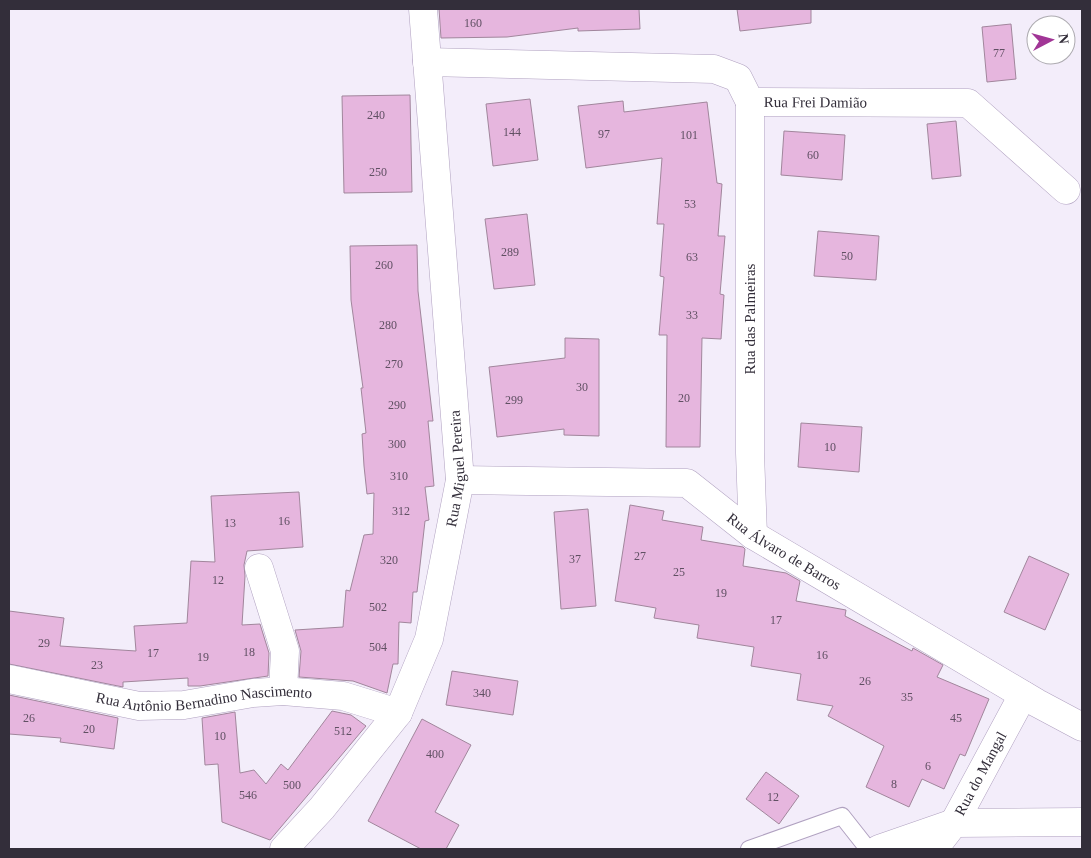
<svg xmlns="http://www.w3.org/2000/svg" width="1091" height="858" font-family="Georgia,serif">
	<style>
		.building { fill: #e6b6de; stroke: #a1869c }
		.lines { fill: none; stroke-linecap: round; stroke-linejoin: round }
		.service-casing { stroke: #b0a1c0; stroke-width: 18 }
		.minor-casing { stroke: #b0a1c0; stroke-width: 29 }
		.tertiary-casing { stroke: #b0a1c0; stroke-width: 29 }
		.secondary-casing { stroke: #b0a1c0; stroke-width: 29 }
		.service { stroke: #fff; stroke-width: 16 }
		.minor { stroke: #fff; stroke-width: 28 }
		.tertiary { stroke: #fff; stroke-width: 28 }
		.secondary { stroke: #fff; stroke-width: 28 }
		.labels { text-anchor: middle; dominant-baseline: central; stroke-width: 4.5; stroke-linejoin: round; paint-order: stroke }
		.number-label { font-size: 12px; fill: #605063 }
		.street-label { font-size: 15px; fill: #332e3a; stroke: #fff }
	</style>
	<rect width="100%" height="100%" fill="#f3edfa"/>
	<!-- building -->
	<g class="building">
		<polygon points="439,9 639,9 640,29 578,31 578,28 507,37 441,38"/>
		<polygon points="737,9 811,9 811,23 740,31"/>
		<polygon points="1011,24 1016,79 987,82 982,27"/>
		<polygon points="410,95 412,192 344,193 342,96"/>
		<polygon points="530,99 538,160 493,166 486,104"/>
		<polygon points="623,101 624,112 707,102 717,183 722,184 718,236 725,236 720,294 724,295 721,339 702,338 700,447 666,447 667,335 659,335 664,277 660,276 664,224 657,224 662,158 586,168 578,106"/>
		<polygon points="956,121 961,176 932,179 927,124"/>
		<polygon points="784,131 845,135 842,180 781,175"/>
		<polygon points="527,214 535,285 494,289 485,219"/>
		<polygon points="818,231 879,236 876,280 814,276"/>
		<polygon points="417,245 418,291 433,421 428,421 434,486 425,487 429,520 425,521 417,592 413,592 411,623 399,622 398,664 393,664 387,693 353,681 299,677 301,651 295,630 343,627 346,590 350,591 364,535 373,534 374,493 367,494 364,466 362,434 366,433 361,388 363,388 351,300 350,246"/>
		<polygon points="565,338 599,339 599,436 564,435 564,429 497,437 489,367 565,358"/>
		<polygon points="801,423 862,427 859,472 798,467"/>
		<polygon points="299,492 303,547 247,551 244,565 245,576 242,625 260,624 269,653 268,676 200,686 188,686 188,678 123,682 123,687 9,664 9,611 64,618 60,646 136,651 134,626 187,623 191,561 215,562 211,496"/>
		<polygon points="630,505 664,511 662,520 703,527 701,540 743,547 745,549 743,566 786,573 800,581 796,601 846,610 845,616 912,651 913,648 943,665 937,677 989,699 965,756 960,754 944,789 922,779 909,807 866,787 884,746 828,716 833,706 797,700 801,674 751,666 754,647 697,638 699,625 654,618 656,608 615,601"/>
		<polygon points="588,509 596,606 561,609 554,512"/>
		<polygon points="1029,556 1069,574 1045,630 1004,612"/>
		<polygon points="452,671 518,681 513,715 446,705"/>
		<polygon points="9,695 118,718 114,749 60,742 61,738 9,734"/>
		<polygon points="332,711 351,715 366,726 270,840 222,822 218,764 205,765 202,718 235,712 240,773 254,770 266,784 281,764 288,770"/>
		<polygon points="422,719 471,745 435,812 459,825 446,849 421,849 368,821"/>
		<polygon points="766,772 799,796 779,824 746,799"/>
	</g>
	<g class="lines">
		<!-- service casing -->
		<g class="service-casing">
			<polyline id="service" points="749,849 842,816 868,849"/>
		</g>
		<!-- minor casing -->
		<g class="minor-casing">
			<g id="minor">
				<path id="s1" d="M 427,62 L 714,69 L 738,78 L 750,102 L 968,103 L 1066,190"/>
				<polyline points="750,102 750,453 753,535"/>
				<path id="s2" d="M 460,480 L 687,483 L 753,535 L 1037,703 L 1082,727"/>
				<polyline points="259,568 285,651 283,691"/>
				<path id="s3" d="M 9,679 L 139,706 L 184,705 L 253,693 L 283,691 L 343,696 L 398,713"/>
				<path id="s4" d="M 934,849 L 954,823 L 1023,695"/>
			</g>
		</g>
		<!-- tertiary casing -->
		<g class="tertiary-casing">
			<g id="tertiary">
				<path id="s5" d="M 284,849 L 322,808 L 398,713 L 429,639 L 460,480 L 423,9"/>
			</g>
		</g>
		<!-- secondary casing -->
		<g class="secondary-casing">
			<polyline id="secondary" points="879,849 954,823 1082,822"/>
		</g>
		<!-- service -->
		<use href="#service" class="service"/>
		<!-- minor -->
		<use href="#minor" class="minor"/>
		<!-- tertiary -->
		<use href="#tertiary" class="tertiary"/>
		<!-- secondary -->
		<use href="#secondary" class="secondary"/>
	</g>
	<g class="labels">
		<!-- number labels -->
		<g class="number-label">
			<text x="473" y="23">160</text>
			<text x="999" y="53">77</text>
			<text x="376" y="115">240</text>
			<text x="512" y="132">144</text>
			<text x="604" y="134">97</text>
			<text x="689" y="135">101</text>
			<text x="813" y="155">60</text>
			<text x="378" y="172">250</text>
			<text x="690" y="204">53</text>
			<text x="510" y="252">289</text>
			<text x="847" y="256">50</text>
			<text x="692" y="257">63</text>
			<text x="384" y="265">260</text>
			<text x="692" y="315">33</text>
			<text x="388" y="325">280</text>
			<text x="394" y="364">270</text>
			<text x="582" y="387">30</text>
			<text x="684" y="398">20</text>
			<text x="514" y="400">299</text>
			<text x="397" y="405">290</text>
			<text x="397" y="444">300</text>
			<text x="830" y="447">10</text>
			<text x="399" y="476">310</text>
			<text x="401" y="511">312</text>
			<text x="284" y="521">16</text>
			<text x="230" y="523">13</text>
			<text x="640" y="556">27</text>
			<text x="575" y="559">37</text>
			<text x="389" y="560">320</text>
			<text x="679" y="572">25</text>
			<text x="218" y="580">12</text>
			<text x="721" y="593">19</text>
			<text x="378" y="607">502</text>
			<text x="776" y="620">17</text>
			<text x="44" y="643">29</text>
			<text x="378" y="647">504</text>
			<text x="249" y="652">18</text>
			<text x="153" y="653">17</text>
			<text x="822" y="655">16</text>
			<text x="203" y="657">19</text>
			<text x="97" y="665">23</text>
			<text x="865" y="681">26</text>
			<text x="482" y="693">340</text>
			<text x="907" y="697">35</text>
			<text x="29" y="718">26</text>
			<text x="956" y="718">45</text>
			<text x="89" y="729">20</text>
			<text x="343" y="731">512</text>
			<text x="220" y="736">10</text>
			<text x="435" y="754">400</text>
			<text x="928" y="766">6</text>
			<text x="894" y="784">8</text>
			<text x="292" y="785">500</text>
			<text x="248" y="795">546</text>
			<text x="773" y="797">12</text>
		</g>
		<!-- street labels -->
		<g class="street-label">
			<text stroke="none"><textPath href="#s1" startOffset="405">Rua Frei Damião</textPath></text>
			<text transform="translate(750 319) rotate(-90)">Rua das Palmeiras</text>
			<text stroke="none"><textPath href="#s5" startOffset="431">Rua Miguel Pereira</textPath></text>
			<text stroke="none"><textPath href="#s2" startOffset="346">Rua Álvaro de Barros</textPath></text>
			<text stroke="none"><textPath href="#s3" startOffset="198">Rua Antônio Bernadino Nascimento</textPath></text>
			<text stroke="none"><textPath href="#s4" startOffset="89">Rua do Mangal</textPath></text>
		</g>
	</g>
	<!-- border -->
	<rect width="1091" height="858" fill="none" stroke="#332e3a" stroke-width="20"/>
	<!-- north arrow -->
	<g transform="translate(1051 40) rotate(84)"><circle r="24" fill="#ffffff" stroke="#adabb0"/>
	<path d="M0-4L9 19L0 12L-9 19Z" fill="#a13596"/>
	<text y="-8" font-size="14" font-weight="bold" text-anchor="middle" fill="#332e3a">N</text>
	</g>
</svg>
